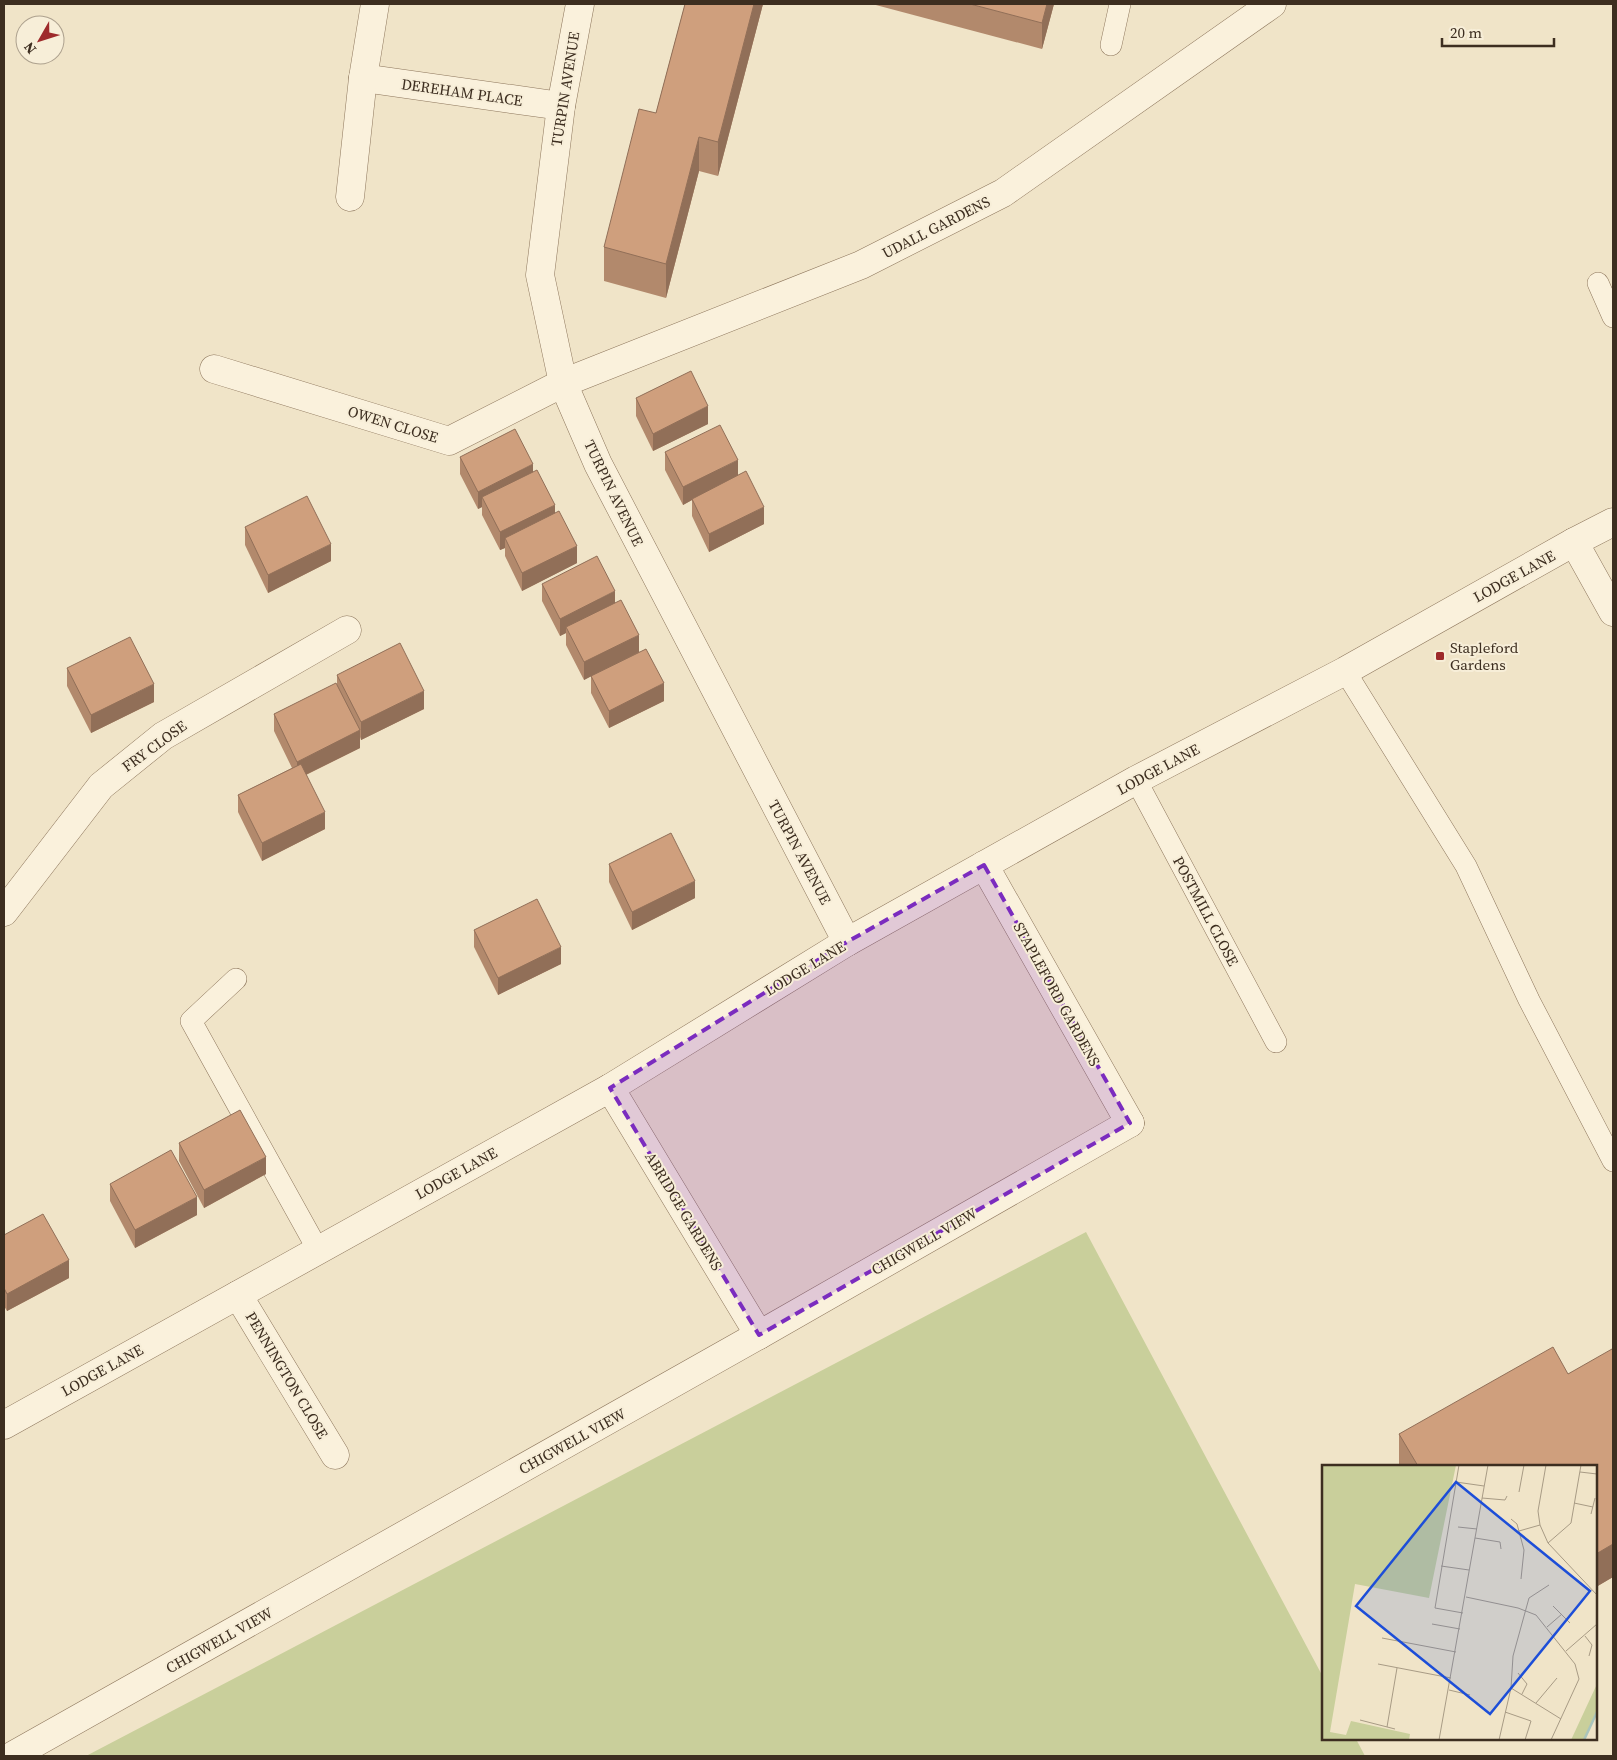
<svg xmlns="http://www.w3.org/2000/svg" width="1617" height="1760" font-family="'Source Serif 4',serif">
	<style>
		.green { fill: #c9cf9b }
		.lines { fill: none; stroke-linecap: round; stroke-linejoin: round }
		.service-casing { stroke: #8d765c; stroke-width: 22 }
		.pedestrian-casing { stroke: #8d765c; stroke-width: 29 }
		.minor-casing { stroke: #8d765c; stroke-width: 29 }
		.service { stroke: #faf1dc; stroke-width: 21 }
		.pedestrian { stroke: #faf1dc; stroke-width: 28 }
		.minor { stroke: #faf1dc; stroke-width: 28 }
		.wall { fill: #b2896c }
		.shaded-wall { fill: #916f58 }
		.building { fill: #cf9f7d; stroke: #916f58 }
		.marked { fill: #7b2cbf; fill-opacity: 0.2; stroke: #7b2cbf; stroke-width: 4; stroke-dasharray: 10 6; stroke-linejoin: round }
		.poi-dot { fill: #9e2a2b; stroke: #f7eed8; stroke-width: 2 }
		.labels { text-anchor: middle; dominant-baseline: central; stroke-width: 4; stroke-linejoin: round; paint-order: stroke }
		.street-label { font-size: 15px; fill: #3d2e20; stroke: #f7eed8 }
		.poi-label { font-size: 15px; fill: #3d2e20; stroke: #f7eed8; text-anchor: start }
		.inset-river { fill: none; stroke: #a9c4bc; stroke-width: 2.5 }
		.inset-road { fill: none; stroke: #a89b85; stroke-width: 1 }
		.view { fill: #1d4ed8; fill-opacity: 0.15; stroke: #1d4ed8; stroke-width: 2.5 }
		.inset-edge { fill: none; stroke: #3d2e20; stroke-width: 2.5 }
	</style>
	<rect width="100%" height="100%" fill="#f0e4c8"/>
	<!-- green -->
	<polygon class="green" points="1086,1232 1323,1677 1323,1739 1356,1739 1365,1756 86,1756"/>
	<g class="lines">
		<!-- service casing -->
		<g class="service-casing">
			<g id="service">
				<polyline points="1111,45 1120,4"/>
				<polyline points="1598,283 1613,317"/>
				<polyline points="1345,671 1466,866 1529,1000 1613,1161"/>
				<polyline points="1136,780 1276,1042"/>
				<polyline points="236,979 191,1021 318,1250"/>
			</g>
		</g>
		<!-- pedestrian casing -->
		<g class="pedestrian-casing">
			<polyline id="pedestrian" points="12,1756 759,1335 1130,1123"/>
		</g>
		<!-- minor casing -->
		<g class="minor-casing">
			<g id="minor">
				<polyline points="580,4 561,106 540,275 563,383 598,464 847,942"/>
				<polyline points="363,78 561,106"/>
				<polyline points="350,197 363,78 375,4"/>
				<polyline points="214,369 449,441 563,383 861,265 1003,193 1272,4"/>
				<polyline points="1574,542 1613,612"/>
				<polyline points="984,865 1130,1123"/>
				<polyline points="4,912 101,786 163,736 347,630"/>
				<polyline points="610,1088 759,1335"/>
				<polyline points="238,1295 335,1455"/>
				<polyline points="4,1425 610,1088 847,942 1136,780 1345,671 1574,542 1613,522"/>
			</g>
		</g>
		<!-- service -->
		<use href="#service" class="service"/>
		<!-- pedestrian -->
		<use href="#pedestrian" class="pedestrian"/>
		<!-- minor -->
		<use href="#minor" class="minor"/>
	</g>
	<!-- wall -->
	<g class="wall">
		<polygon points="685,4 763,4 718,176 699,171 666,298 604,281 604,247 656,113"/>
		<polygon points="872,4 1054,4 1042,49"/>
		<polygon points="636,398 708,424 653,451 636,416"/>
		<polygon points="665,452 738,475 764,524 709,552 692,516 692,500 683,505 665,470"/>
		<polygon points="460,457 533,472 555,513 577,563 522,591 505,556 505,548 500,550 482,515 482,507 478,509 460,474"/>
		<polygon points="245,527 331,561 268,593 245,545"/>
		<polygon points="542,584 615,603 664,701 609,728 591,693 591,676 584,680 566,645 566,633 560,636 542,601"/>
		<polygon points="67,668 154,702 91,733 67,686"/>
		<polygon points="337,675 424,709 361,740 360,737 360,748 306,775 325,829 262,861 238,812 238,795 292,768 274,731 274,714 337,685"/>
		<polygon points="609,864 695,898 632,930 609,882"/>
		<polygon points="474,930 561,964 498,995 474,947"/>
		<polygon points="179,1143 266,1174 204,1208 179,1161"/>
		<polygon points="110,1184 197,1215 135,1248 110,1201"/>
		<polygon points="4,1235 69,1278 7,1311 4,1306"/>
		<polygon points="1613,1351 1613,1577 1596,1587 1596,1466 1399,1466 1399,1434 1568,1374"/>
	</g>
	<!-- shaded-wall -->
	<g class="shaded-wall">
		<polygon points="754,4 763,4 718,176 718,142"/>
		<polygon points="1047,4 1054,4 1042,49 1042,23"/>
		<polygon points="699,137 699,171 666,298 666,264"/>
		<polygon points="708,406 708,424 653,451 653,434"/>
		<polygon points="738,460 738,477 692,499 692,500 683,505 683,487"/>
		<polygon points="533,464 533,482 482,497 482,507 478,509 478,492"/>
		<polygon points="555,505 555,522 505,538 505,548 500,550 500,532"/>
		<polygon points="764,507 764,524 709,552 709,534"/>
		<polygon points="331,544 331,561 268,593 268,575"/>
		<polygon points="577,546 577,563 522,591 522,573"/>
		<polygon points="615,591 615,609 566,627 566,633 560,636 560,619"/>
		<polygon points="639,635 639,652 584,680 584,662"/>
		<polygon points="664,683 664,701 609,728 609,711"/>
		<polygon points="154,684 154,702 91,733 91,715"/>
		<polygon points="424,691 424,709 361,740 361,722"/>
		<polygon points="360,730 360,748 297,779 297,762"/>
		<polygon points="325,812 325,829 262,861 262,843"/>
		<polygon points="695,881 695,898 632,930 632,912"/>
		<polygon points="561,947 561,964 498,995 498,978"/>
		<polygon points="266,1157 266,1174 204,1208 204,1190"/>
		<polygon points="197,1197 197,1215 135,1248 135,1230"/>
		<polygon points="69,1260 69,1278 7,1311 7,1294"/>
		<polygon points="1613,1544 1613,1577 1596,1587 1596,1554"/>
	</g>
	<!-- building -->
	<g class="building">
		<polygon points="685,4 754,4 718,142 699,137 666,264 604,247 639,109 656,113"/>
		<polygon points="970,4 1047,4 1042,23"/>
		<polygon points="691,371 708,406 653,434 636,398"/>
		<polygon points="720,425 738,460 683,487 665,452"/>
		<polygon points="515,429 533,464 478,492 460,457"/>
		<polygon points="537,470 555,505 500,532 482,497"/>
		<polygon points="746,471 764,507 709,534 692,499"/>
		<polygon points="307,496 331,544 268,575 245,527"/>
		<polygon points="559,511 577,546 522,573 505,538"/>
		<polygon points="597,556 615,591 560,619 542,584"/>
		<polygon points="621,600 639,635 584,662 566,627"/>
		<polygon points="130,637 154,684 91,715 67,668"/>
		<polygon points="400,643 424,691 361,722 337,675"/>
		<polygon points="646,649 664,683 609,711 591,676"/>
		<polygon points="336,683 360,730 297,762 274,714"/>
		<polygon points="301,764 325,812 262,843 238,795"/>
		<polygon points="671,833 695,881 632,912 609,864"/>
		<polygon points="537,899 561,947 498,978 474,930"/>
		<polygon points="240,1110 266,1157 204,1190 179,1143"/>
		<polygon points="171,1150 197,1197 135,1230 110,1184"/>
		<polygon points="43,1214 69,1260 7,1294 4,1288 4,1235"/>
		<polygon points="1553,1347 1568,1374 1612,1349 1613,1351 1613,1544 1596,1554 1596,1466 1418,1466 1399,1434"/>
	</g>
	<!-- marked area -->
	<path class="marked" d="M 984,865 L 1130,1123 L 759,1335 L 610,1088 L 847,942 Z"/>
	<!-- markers -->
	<rect class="poi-dot" x="1435" y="651" width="10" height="10" rx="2.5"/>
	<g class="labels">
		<!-- street labels -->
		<g class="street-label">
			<text transform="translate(565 89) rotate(-81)">TURPIN AVENUE</text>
			<text transform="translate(462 92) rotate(8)">DEREHAM PLACE</text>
			<text transform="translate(936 227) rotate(-27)">UDALL GARDENS</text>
			<text transform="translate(393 424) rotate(17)">OWEN CLOSE</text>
			<text transform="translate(614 493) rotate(64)">TURPIN AVENUE</text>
			<text transform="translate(1514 576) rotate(-29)">LODGE LANE</text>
			<text transform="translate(154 746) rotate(-36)">FRY CLOSE</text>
			<text transform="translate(1158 769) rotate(-28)">LODGE LANE</text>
			<text transform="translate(800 852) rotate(62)">TURPIN AVENUE</text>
			<text transform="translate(1206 911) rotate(62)">POSTMILL CLOSE</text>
			<text transform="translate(805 968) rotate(-31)">LODGE LANE</text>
			<text transform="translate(1057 994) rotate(61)">STAPLEFORD GARDENS</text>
			<text transform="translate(456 1173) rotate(-29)">LODGE LANE</text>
			<text transform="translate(684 1211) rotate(59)">ABRIDGE GARDENS</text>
			<text transform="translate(924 1241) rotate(-30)">CHIGWELL VIEW</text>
			<text transform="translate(102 1370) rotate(-29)">LODGE LANE</text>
			<text transform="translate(287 1375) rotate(59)">PENNINGTON CLOSE</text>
			<text transform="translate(572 1441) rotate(-29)">CHIGWELL VIEW</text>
			<text transform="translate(219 1640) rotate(-29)">CHIGWELL VIEW</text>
		</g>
		<!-- poi labels -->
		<g class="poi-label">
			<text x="1450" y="647">Stapleford<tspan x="1450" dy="17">Gardens</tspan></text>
		</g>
	</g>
	<!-- overview -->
	<g transform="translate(1322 1465)">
		<rect width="275" height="275" fill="#f0e4c8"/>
		<path d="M 0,0 L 134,0 L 107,133 L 33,119 L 8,267 L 24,270 L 29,256 L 88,269 L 87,275 L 0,275 ZM 275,219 L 275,245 L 262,275 L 249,275 Z" fill="#c9cf9b"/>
		<path class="inset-river" d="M 262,275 L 275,247"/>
		<path class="inset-road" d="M 137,0 L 113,143 L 141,148M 224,0 L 216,46 L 218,60 L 226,78 L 275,130M 258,7 L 275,9M 134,17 L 162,21M 197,27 L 202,0M 160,33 L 183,35 L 185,31M 252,38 L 271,42M 269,49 L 273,33M 189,54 L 195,59 L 202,85 L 199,114M 136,62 L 155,64M 197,66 L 218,60M 153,73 L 178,77 L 179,84M 226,78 L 249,58 L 259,0M 119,101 L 147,105M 144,132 L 196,143 L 214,150 L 253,199 L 257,214 L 229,275M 231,141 L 248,158M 110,159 L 138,164M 225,162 L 240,149M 263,171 L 270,180 L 267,191M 60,173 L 134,187M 244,186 L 275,159M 56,199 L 129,213M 196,208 L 205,219 L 200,229M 189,223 L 239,254M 127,225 L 148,230M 214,238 L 235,213M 183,247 L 209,256 L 203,275M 38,255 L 73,264M 65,262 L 75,203M 117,275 L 166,0M 177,275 L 189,223 L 191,191 L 207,133 L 227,120"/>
		<path class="view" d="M 134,17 L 268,126 L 168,249 L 34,141 Z"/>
		<rect width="275" height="275" class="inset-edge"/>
	</g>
	<!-- border -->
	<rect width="1617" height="1760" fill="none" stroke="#3d2e20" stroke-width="10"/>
	<!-- north arrow -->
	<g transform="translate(40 40) rotate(231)"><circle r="24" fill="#f7eed8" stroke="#ada18e"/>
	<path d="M0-4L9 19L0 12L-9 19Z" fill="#9e2a2b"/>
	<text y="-8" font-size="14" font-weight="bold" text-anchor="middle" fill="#3d2e20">N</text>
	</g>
	<!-- scale -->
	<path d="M1442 38v8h112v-8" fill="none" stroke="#3d2e20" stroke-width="2.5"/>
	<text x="1450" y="38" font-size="15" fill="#3d2e20" stroke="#f7eed8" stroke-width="4" paint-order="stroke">20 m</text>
</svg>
